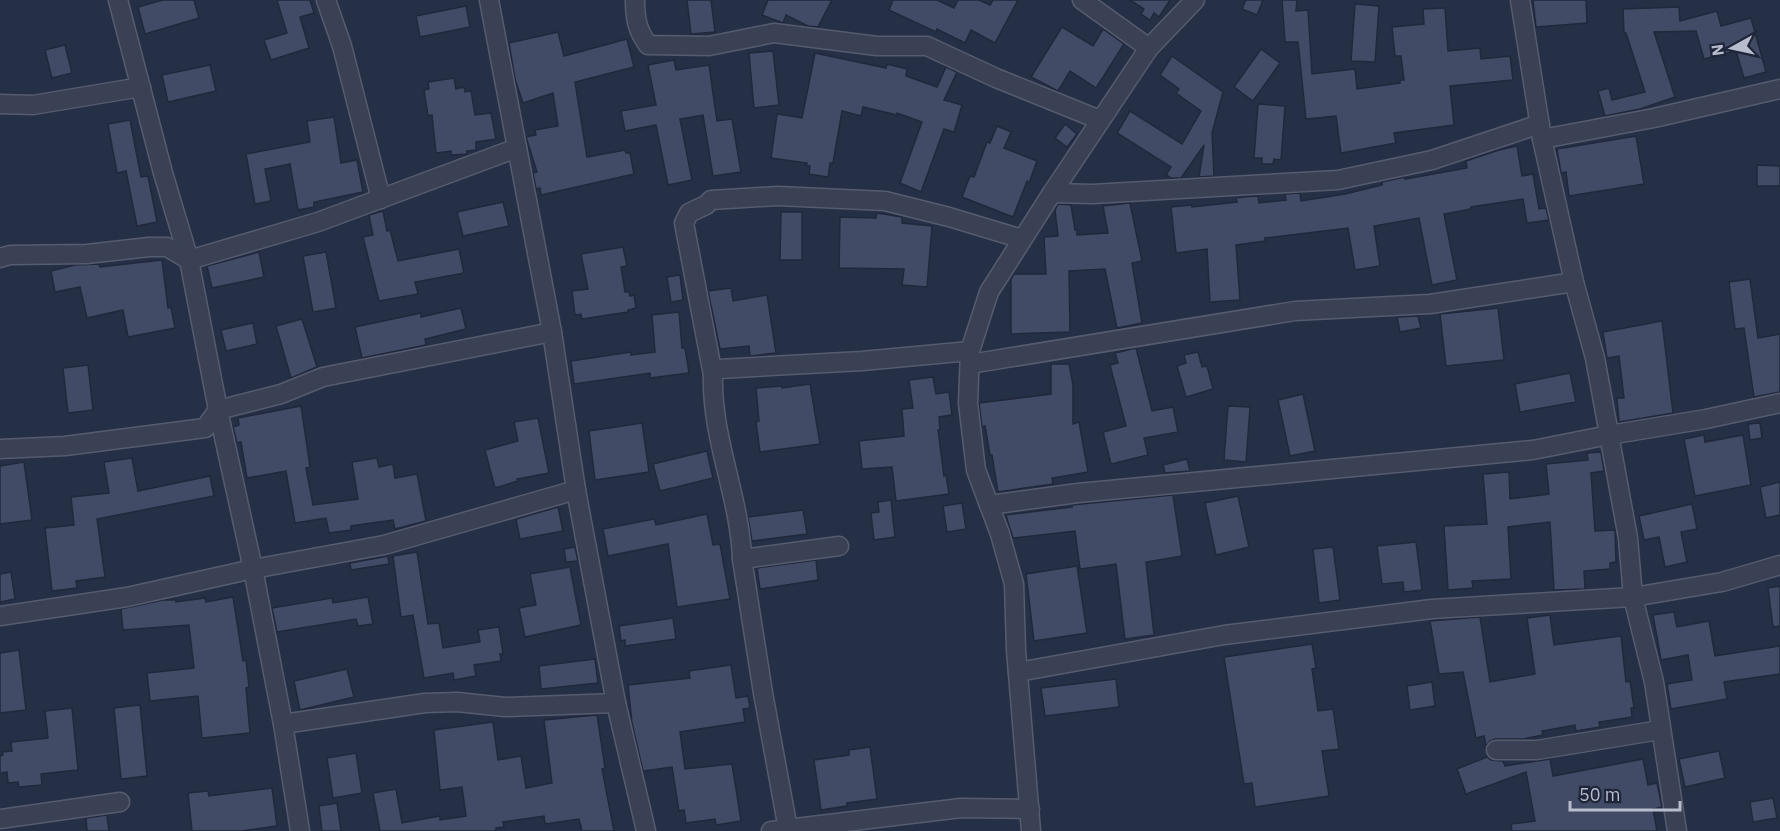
<svg xmlns="http://www.w3.org/2000/svg" width="1780" height="831" font-family="'IBM Plex Sans',sans-serif">
	<style>
		.building { fill: #424b66; stroke: #21283c; stroke-width: 1.5 }
		.lines { fill: none; stroke-linecap: round; stroke-linejoin: round }
		.minor-casing { stroke: #565c6f; stroke-width: 21 }
		.minor { stroke: #3a4155; stroke-width: 18 }
	</style>
	<rect width="100%" height="100%" fill="#252f46"/>
	<!-- building -->
	<g class="building">
		<polygon points="163,0 194,0 199,18 145,34 138,7"/>
		<polygon points="277,0 310,0 314,13 300,17 309,48 271,60 264,40 287,33"/>
		<polygon points="687,0 711,0 715,32 691,34"/>
		<polygon points="768,0 832,0 818,27 808,26 786,15 783,23 762,15"/>
		<polygon points="893,0 937,0 954,8 958,0 979,0 990,5 993,0 1018,0 995,43 971,30 965,43 937,29 936,32 889,10"/>
		<polygon points="1130,0 1170,0 1159,17 1154,13 1150,20 1141,14 1144,9"/>
		<polygon points="1246,0 1263,0 1257,15 1242,9"/>
		<polygon points="1282,0 1297,0 1296,11 1308,10 1312,74 1355,69 1357,89 1400,83 1400,80 1404,80 1401,56 1395,56 1392,27 1424,24 1423,9 1445,8 1448,51 1480,48 1481,59 1510,56 1513,80 1450,86 1454,125 1394,133 1396,143 1341,153 1336,116 1306,119 1298,42 1285,42"/>
		<polygon points="1533,0 1586,0 1587,23 1536,27"/>
		<polygon points="1355,4 1379,6 1375,62 1351,61"/>
		<polygon points="466,6 470,27 420,37 416,16"/>
		<polygon points="1679,7 1680,21 1717,11 1721,26 1751,18 1766,72 1744,78 1736,51 1704,59 1696,31 1654,32 1675,97 1640,109 1605,116 1598,91 1609,88 1612,100 1645,92 1626,33 1624,33 1623,9"/>
		<polygon points="1062,27 1093,46 1103,29 1124,44 1096,88 1070,71 1058,91 1031,77"/>
		<polygon points="558,32 564,56 627,39 634,67 575,82 587,157 625,150 626,153 630,153 634,174 541,195 540,188 536,189 533,173 537,172 526,137 536,135 535,130 558,126 553,93 523,103 515,79 509,43"/>
		<polygon points="65,45 72,73 52,78 45,50"/>
		<polygon points="1261,49 1280,63 1253,101 1234,87"/>
		<polygon points="773,51 779,105 754,108 749,53"/>
		<polygon points="815,53 886,68 887,64 907,69 906,76 937,87 946,67 957,72 944,100 962,105 954,132 944,129 921,192 900,183 922,122 897,113 897,115 863,107 861,116 842,111 833,163 830,163 828,177 809,174 810,166 806,165 807,163 771,158 777,114 802,118"/>
		<polygon points="1172,56 1223,92 1212,133 1214,176 1199,177 1204,145 1181,178 1171,178 1166,175 1171,167 1117,133 1130,111 1182,144 1201,111 1176,93 1179,89 1160,75"/>
		<polygon points="674,60 676,70 709,65 717,121 732,119 741,172 713,176 703,115 680,119 692,180 668,185 656,125 625,131 621,111 656,105 648,65"/>
		<polygon points="210,65 216,91 168,102 162,75"/>
		<polygon points="454,78 456,89 464,87 465,92 471,91 475,115 491,113 496,139 476,142 476,150 467,151 467,154 451,155 451,151 436,153 432,115 428,116 424,90 429,89 428,82"/>
		<polygon points="1258,104 1285,106 1281,160 1274,159 1273,164 1262,164 1262,158 1254,158"/>
		<polygon points="334,117 341,163 357,160 363,192 314,202 314,207 298,210 290,164 265,169 271,201 255,204 246,154 310,142 307,121"/>
		<polygon points="130,120 141,177 148,176 157,222 137,226 126,171 117,173 108,124"/>
		<polygon points="1065,124 1077,134 1067,147 1055,138"/>
		<polygon points="997,126 1011,132 1004,148 1037,161 1029,183 1027,181 1013,217 962,197 970,176 974,177 987,142 990,143"/>
		<polygon points="1636,136 1644,184 1569,196 1566,172 1561,173 1557,149"/>
		<polygon points="1517,146 1522,176 1533,174 1539,209 1546,208 1549,220 1527,223 1523,199 1471,207 1471,209 1444,214 1457,280 1432,285 1419,218 1374,226 1380,266 1355,270 1348,228 1265,238 1265,241 1236,245 1240,300 1210,302 1207,249 1176,253 1171,207 1192,205 1192,207 1237,202 1236,198 1243,197 1258,196 1259,203 1286,200 1285,194 1300,193 1301,201 1345,194 1382,185 1382,182 1405,177 1405,179 1467,168 1466,161 1499,150"/>
		<polygon points="1757,165 1780,166 1780,186 1757,186"/>
		<polygon points="503,202 509,226 463,236 457,212"/>
		<polygon points="1130,203 1142,261 1132,263 1142,323 1117,328 1105,269 1069,271 1070,332 1011,334 1011,279 1014,274 1046,274 1044,237 1058,236 1055,210 1058,204 1071,205 1075,230 1077,230 1077,235 1108,233 1103,206"/>
		<polygon points="383,211 387,231 390,230 398,261 459,249 464,273 415,282 418,294 379,301 363,237 373,235 369,215"/>
		<polygon points="781,212 802,212 802,260 780,260"/>
		<polygon points="877,213 902,217 902,223 932,226 927,287 902,285 904,269 839,268 840,217 876,218"/>
		<polygon points="623,247 627,266 621,267 625,292 629,292 630,296 634,295 636,308 628,310 628,312 582,319 581,314 575,315 572,291 588,289 581,254"/>
		<polygon points="259,252 264,277 212,288 207,266"/>
		<polygon points="326,252 336,308 313,312 303,256"/>
		<polygon points="162,260 168,308 171,307 175,328 128,337 123,310 87,318 80,287 55,292 51,271 75,265 99,264 100,267"/>
		<polygon points="680,275 683,300 671,302 667,277"/>
		<polygon points="1750,279 1758,338 1780,334 1780,392 1754,397 1744,328 1735,329 1729,282"/>
		<polygon points="731,288 733,301 767,295 776,353 750,356 749,346 720,349 708,291"/>
		<polygon points="461,308 466,329 425,339 426,345 362,358 355,327 421,313 421,317"/>
		<polygon points="1498,308 1504,360 1446,366 1440,314"/>
		<polygon points="679,312 682,348 685,348 689,373 650,378 650,373 574,384 571,361 631,352 631,355 655,352 652,315"/>
		<polygon points="1418,316 1421,328 1400,332 1397,317"/>
		<polygon points="302,319 317,367 291,378 276,326"/>
		<polygon points="1662,321 1673,413 1619,422 1617,398 1624,398 1619,356 1607,358 1603,332"/>
		<polygon points="253,323 257,344 226,351 221,330"/>
		<polygon points="1136,348 1152,411 1173,407 1178,432 1144,438 1148,455 1111,464 1103,432 1126,426 1110,365 1118,363 1115,353"/>
		<polygon points="1198,352 1202,367 1207,366 1213,389 1186,397 1177,366 1186,363 1184,355"/>
		<polygon points="1051,364 1069,364 1073,385 1073,424 1079,422 1088,472 1052,478 1053,484 998,492 992,455 990,455 985,426 982,427 979,403 1051,394"/>
		<polygon points="88,365 93,410 68,413 63,368"/>
		<polygon points="1570,373 1576,402 1520,412 1515,384"/>
		<polygon points="933,377 936,394 949,392 952,415 939,417 940,430 938,430 944,476 946,475 949,494 896,501 892,467 862,469 859,441 904,436 902,409 913,408 909,380"/>
		<polygon points="810,384 820,444 760,452 756,422 759,421 756,388 782,386 782,388"/>
		<polygon points="1303,394 1315,451 1290,456 1278,400"/>
		<polygon points="301,406 310,467 306,468 313,505 358,499 352,462 377,458 379,467 393,464 395,478 417,474 426,521 395,529 393,520 351,526 351,530 329,533 326,518 295,523 286,471 247,478 241,442 237,443 233,427 239,425 238,418"/>
		<polygon points="1228,406 1250,407 1246,462 1224,460"/>
		<polygon points="538,418 549,473 517,479 518,481 495,488 485,450 518,441 514,422"/>
		<polygon points="642,423 649,472 595,480 589,431"/>
		<polygon points="1760,423 1762,438 1750,440 1748,424"/>
		<polygon points="1704,435 1705,442 1743,435 1751,485 1695,496 1684,439"/>
		<polygon points="707,451 713,478 660,491 653,464"/>
		<polygon points="1601,452 1604,471 1591,473 1595,531 1615,530 1616,562 1610,563 1610,569 1584,571 1585,589 1554,590 1550,522 1508,527 1511,579 1472,581 1473,588 1448,590 1444,526 1487,524 1483,474 1509,472 1510,499 1549,494 1546,464 1588,460 1587,453"/>
		<polygon points="132,458 138,491 210,476 214,496 97,519 105,577 76,581 77,588 52,591 45,528 74,525 71,497 109,493 104,462"/>
		<polygon points="1187,459 1190,471 1165,473 1163,465"/>
		<polygon points="24,462 32,520 0,524 0,466"/>
		<polygon points="1780,482 1780,515 1766,518 1760,487"/>
		<polygon points="1173,495 1182,556 1146,562 1154,635 1125,639 1116,564 1080,569 1075,531 1013,538 1007,519 1006,515 1072,507 1072,505"/>
		<polygon points="1238,496 1249,547 1216,555 1205,503"/>
		<polygon points="891,500 895,537 874,540 871,513 879,512 878,502"/>
		<polygon points="962,503 966,529 947,532 943,506"/>
		<polygon points="1692,504 1697,529 1681,532 1687,562 1665,567 1659,537 1644,540 1639,516"/>
		<polygon points="558,507 563,531 520,539 516,519"/>
		<polygon points="803,510 807,534 752,541 748,517"/>
		<polygon points="707,514 713,545 720,544 730,599 677,607 668,544 608,556 603,529 654,519 656,525"/>
		<polygon points="1416,542 1422,590 1404,592 1403,582 1382,584 1377,546"/>
		<polygon points="575,547 578,561 566,562 564,549"/>
		<polygon points="1333,547 1340,600 1319,603 1313,549"/>
		<polygon points="417,552 428,624 439,623 443,648 480,642 478,630 499,627 503,654 500,654 501,661 474,665 476,676 454,680 453,673 424,678 413,615 401,617 393,556"/>
		<polygon points="388,556 389,564 351,570 350,563"/>
		<polygon points="816,560 818,580 760,589 757,568"/>
		<polygon points="1077,566 1087,633 1034,641 1026,574"/>
		<polygon points="570,567 581,625 525,637 519,608 536,605 530,574"/>
		<polygon points="11,572 15,599 0,602 0,574"/>
		<polygon points="1780,586 1780,626 1773,627 1768,588"/>
		<polygon points="233,597 243,661 246,660 249,687 246,688 250,733 202,738 198,696 150,701 147,673 194,668 189,625 123,630 121,609 163,600 176,600 176,602 205,598 206,602"/>
		<polygon points="368,597 373,624 358,626 356,619 277,632 272,608 332,598 333,603"/>
		<polygon points="1674,612 1677,627 1709,621 1715,656 1780,646 1780,674 1724,682 1727,699 1671,709 1667,684 1692,680 1688,655 1661,660 1653,615"/>
		<polygon points="1550,615 1554,645 1621,636 1626,682 1630,681 1634,708 1631,708 1632,717 1599,722 1600,727 1576,731 1575,725 1542,731 1543,735 1523,739 1495,739 1490,741 1486,746 1484,736 1476,738 1463,672 1439,674 1430,621 1480,617 1490,682 1535,674 1527,618"/>
		<polygon points="673,618 676,639 625,646 625,640 621,641 619,626"/>
		<polygon points="1312,644 1316,668 1312,669 1318,711 1333,709 1339,749 1322,751 1329,796 1255,807 1252,783 1244,784 1224,657"/>
		<polygon points="19,650 26,710 0,713 0,653"/>
		<polygon points="595,659 598,683 541,689 539,666"/>
		<polygon points="731,665 736,698 748,696 750,708 743,709 745,722 680,732 685,769 732,764 741,821 716,825 715,819 686,823 684,810 679,811 672,767 643,771 632,723 628,685 690,678 689,671"/>
		<polygon points="347,669 354,697 300,710 294,681"/>
		<polygon points="1116,679 1119,707 1045,716 1041,688"/>
		<polygon points="1432,682 1435,706 1410,710 1407,686"/>
		<polygon points="140,705 147,776 121,779 114,708"/>
		<polygon points="72,708 78,770 41,774 42,785 19,787 18,782 8,783 7,772 0,773 0,756 3,755 2,752 12,751 11,742 48,738 45,711"/>
		<polygon points="597,715 605,768 602,769 614,831 582,831 579,819 545,824 544,816 503,822 504,827 496,828 496,831 380,831 373,793 396,789 402,823 440,816 440,820 466,816 462,787 440,790 434,730 493,722 498,760 521,756 526,788 552,783 544,720"/>
		<polygon points="870,747 877,799 847,803 847,806 821,810 814,760 849,755 849,750"/>
		<polygon points="1719,751 1725,778 1685,787 1679,759"/>
		<polygon points="356,753 362,793 333,798 327,758"/>
		<polygon points="1487,757 1491,760 1503,761 1505,766 1550,759 1553,776 1643,759 1648,785 1657,783 1662,807 1653,809 1657,831 1512,831 1511,824 1535,821 1526,772 1466,794 1457,769"/>
		<polygon points="272,788 277,826 241,831 192,831 188,793 208,791 209,796"/>
		<polygon points="1773,798 1777,818 1753,822 1750,802"/>
		<polygon points="337,803 341,831 322,831 319,806"/>
		<polygon points="107,815 109,831 87,831 86,818"/>
	</g>
	<g class="lines">
		<!-- minor casing -->
		<g class="minor-casing">
			<g id="minor">
				<polyline points="118,0 163,173 189,260 218,410 253,569 283,724 300,831"/>
				<polyline points="326,0 342,46 381,199"/>
				<polyline points="489,0 552,332 576,490 616,703 646,831"/>
				<path d="M 635,0 C 635,18 637,30 648,45 L 709,46 L 774,33 L 877,46 L 927,46 L 996,78 L 1100,120"/>
				<polyline points="1082,0 1149,48"/>
				<polyline points="1520,0 1542,139 1574,282 1595,358 1628,538 1633,597 1654,682 1677,831"/>
				<polyline points="0,104 33,105 141,87"/>
				<polyline points="1542,139 1654,118 1780,89"/>
				<polyline points="1052,193 1092,194 1338,180 1432,160 1540,124"/>
				<polyline points="0,258 10,255 87,254 149,247 167,247 189,260 318,222 517,148"/>
				<polyline points="970,364 1295,311 1430,304 1574,282"/>
				<polyline points="713,375 684,223 689,213 706,205 711,200 778,196 885,201 949,217 1022,239"/>
				<polyline points="0,449 65,446 205,428 218,410 281,394 323,377 552,332"/>
				<polyline points="989,505 1078,493 1533,450 1609,435 1706,419 1780,403"/>
				<polyline points="742,559 839,546"/>
				<polyline points="0,616 127,597 253,569 384,545 576,490"/>
				<polyline points="1018,672 1224,635 1432,609 1633,597 1722,582 1780,565"/>
				<polyline points="283,724 425,703 457,702 505,707 616,703"/>
				<polyline points="1496,750 1537,750 1660,730"/>
				<polyline points="0,819 120,802"/>
				<path d="M 788,829 L 763,693 L 742,559 C 740,497 711,438 713,375 L 719,369 L 862,361 L 970,351"/>
				<polyline points="771,831 961,808 1030,809"/>
				<polyline points="1031,831 1016,650 1014,584 1000,534 976,470 968,403 970,351 989,292 1052,193 1149,48 1195,0"/>
			</g>
		</g>
		<!-- minor -->
		<use href="#minor" class="minor"/>
	</g>
	<!-- north arrow -->
	<g transform="translate(1732 48) rotate(262)" stroke="#1f263a" stroke-width="4.5" paint-order="stroke">
	<path d="M0-4.5L10 22L0 15L-10 22Z" fill="#b8bdce"/>
	<text y="-9" font-size="16" font-weight="bold" text-anchor="middle" fill="#b8bdce">N</text>
	</g>
	<!-- scale -->
	<path d="M1570 801v9h110v-9" fill="none" stroke="#b8bdce" stroke-width="3"/>
	<text x="1579" y="801" font-size="18" fill="#b8bdce" stroke="#1f263a" stroke-width="4.5" paint-order="stroke">50 m</text>
</svg>
